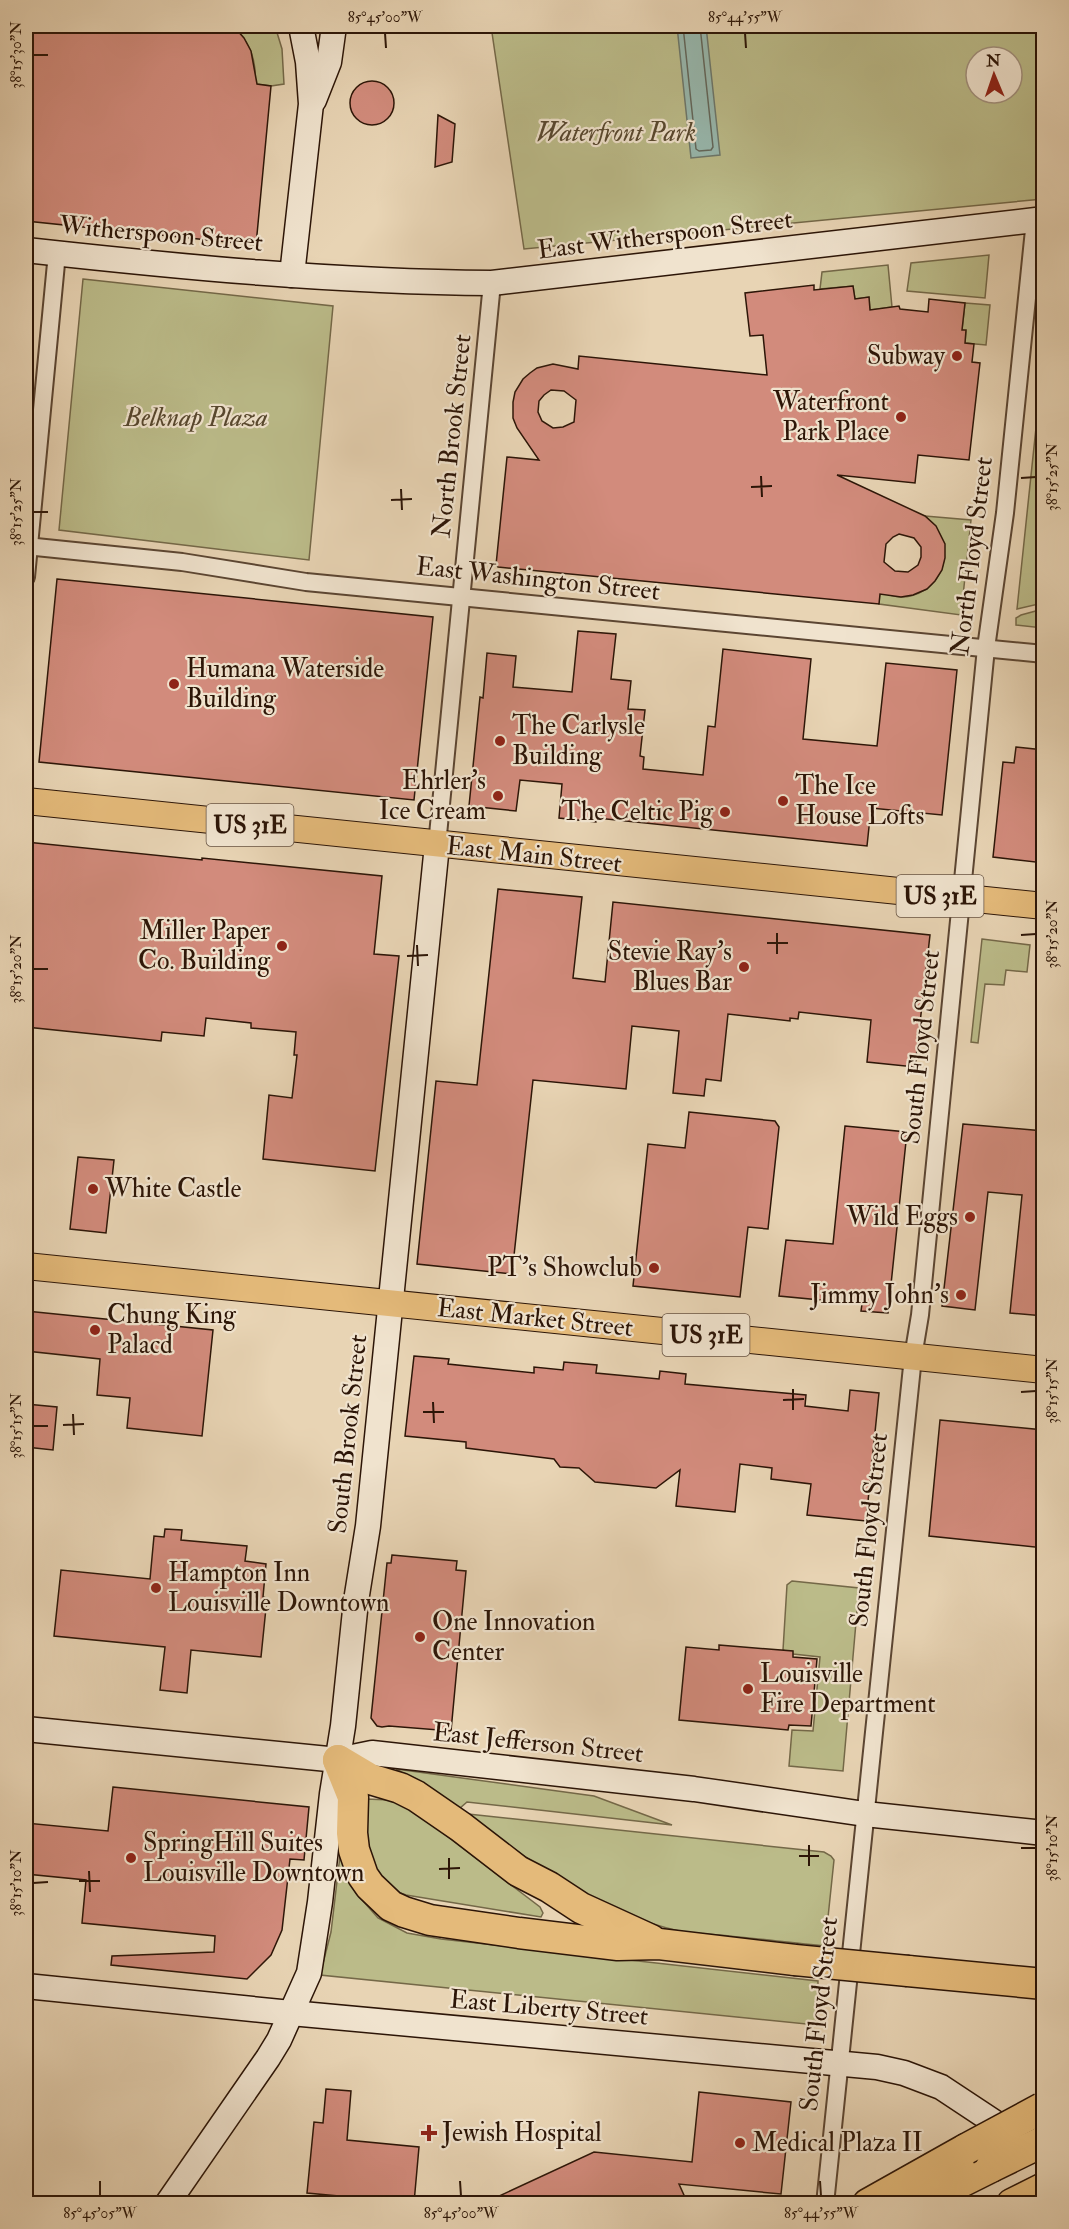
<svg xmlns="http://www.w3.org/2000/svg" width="1069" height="2229" font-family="'IM FELL Double Pica',serif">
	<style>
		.green { fill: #bbbb89; stroke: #746848; stroke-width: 1.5; fill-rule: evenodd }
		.water { fill: #97b8ae; stroke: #6c776b; stroke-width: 1.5 }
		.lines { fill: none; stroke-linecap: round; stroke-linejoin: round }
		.shore { stroke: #62665a; stroke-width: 1.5 }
		.building { fill: #d28b7c; stroke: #2c1507; stroke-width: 1.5; fill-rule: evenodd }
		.street-casing { stroke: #5b4532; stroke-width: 20 }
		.secondary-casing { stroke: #2c1507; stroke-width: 27 }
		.primary-casing { stroke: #2c1507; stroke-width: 28 }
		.highway-casing { stroke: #2c1507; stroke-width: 33 }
		.street { stroke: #f0e3ce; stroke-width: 16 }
		.secondary { stroke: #f0e3ce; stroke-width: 24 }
		.primary { stroke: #e4ba7a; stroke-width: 26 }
		.highway { stroke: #e4ba7a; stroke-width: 30 }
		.highway-bridge-casing { stroke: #2c1507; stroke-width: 33; stroke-linecap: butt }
		.highway-bridge { stroke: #e4ba7a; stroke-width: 30 }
		.ticks { fill: none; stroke: #2c1507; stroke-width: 2 }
		.poi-dot { fill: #8f2418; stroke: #f0e3ce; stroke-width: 2 }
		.labels { text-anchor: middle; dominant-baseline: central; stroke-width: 4.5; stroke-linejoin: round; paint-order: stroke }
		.shield { fill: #f0e3ce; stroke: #675343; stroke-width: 1.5 }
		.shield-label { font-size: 24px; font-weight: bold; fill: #2c1507 }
		.park-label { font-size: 26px; font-style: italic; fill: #57472e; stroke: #f0e3ce }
		.street-label { font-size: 26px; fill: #2c1507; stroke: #f0e3ce }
		.poi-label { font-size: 26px; fill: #2c1507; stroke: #f0e3ce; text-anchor: start }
		.neatline { fill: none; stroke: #2c1507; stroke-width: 2 }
		.ticks-label { font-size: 15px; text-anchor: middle; fill: #2c1507 }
	</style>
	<rect width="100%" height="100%" fill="#e8d4b4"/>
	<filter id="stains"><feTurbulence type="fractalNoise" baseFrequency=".00333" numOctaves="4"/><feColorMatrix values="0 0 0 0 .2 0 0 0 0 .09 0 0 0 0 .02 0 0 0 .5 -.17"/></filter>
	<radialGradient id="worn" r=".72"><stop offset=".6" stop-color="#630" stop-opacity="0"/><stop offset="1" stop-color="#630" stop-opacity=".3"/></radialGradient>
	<!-- green -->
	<g class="green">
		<path d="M 233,26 L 275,26 L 282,49 L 284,84 L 271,86 L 255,84 C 257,61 249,41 233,26 Z"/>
		<path d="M 491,26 L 1043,26 L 1043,199 L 524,249 ZM 976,57 L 1012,57 L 1012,93 L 976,93 Z"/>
		<polygon points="989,255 985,298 907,291 911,263"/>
		<polygon points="888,265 892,307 870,310 869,297 855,299 853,286 820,289 822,272"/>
		<polygon points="83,279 333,306 309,560 59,530"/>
		<polygon points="965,303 990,305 986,345 965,343 966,331 962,330"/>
		<polygon points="1043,361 1043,603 1017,609"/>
		<path d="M 925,516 L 971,520 L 961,615 L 879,604 L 880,590 C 922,617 973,558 925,516 Z"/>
		<polygon points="1043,609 1043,628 1016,625 1016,618 1021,615"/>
		<polygon points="982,939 1030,945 1027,972 1006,970 1004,985 985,984 978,1043 971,1042"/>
		<polygon points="792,1581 859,1588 843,1771 789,1766 792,1730 813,1731 820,1657 793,1654 783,1650 787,1585"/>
		<polygon points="396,1769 594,1796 672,1825 467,1802 460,1808"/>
		<path d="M 366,1799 L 390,1800 L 410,1808 L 540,1907 L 543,1913 L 541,1917 L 406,1895 C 401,1893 394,1891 389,1888 C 362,1872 366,1826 366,1799 Z"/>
		<path d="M 468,1814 L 824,1852 L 831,1856 L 834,1860 L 825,1946 C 793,1943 761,1939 729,1936 C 712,1934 695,1934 679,1931 C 600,1913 530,1863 468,1814 Z"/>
		<polygon points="342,1839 346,1840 344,1873 356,1893 378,1918 407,1933 441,1939 818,1981 816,2025 320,1975 331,1932"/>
	</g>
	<!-- water -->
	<polygon class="water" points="677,26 706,26 720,155 691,158"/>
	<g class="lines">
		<!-- shore -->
		<polyline class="shore" points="683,26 696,149 699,151 711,150 713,147 700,26"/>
	</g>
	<!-- building -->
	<g class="building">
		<polygon points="26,26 233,26 235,28 244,38 251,51 257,84 271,86 256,245 26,221"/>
		<circle cx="372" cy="103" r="22"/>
		<polygon points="438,115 455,124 452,162 435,167"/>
		<path d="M 814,285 L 814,290 L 853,286 L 855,299 L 869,297 L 870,310 L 899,306 L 900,309 L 928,312 L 929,299 L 965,303 L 962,330 L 966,330 L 965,343 L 974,344 L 972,362 L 980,363 L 969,460 L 918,455 L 915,483 L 837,475 L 925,516 L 936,526 L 945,544 L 945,558 L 942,570 L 935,581 L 927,589 L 913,595 L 901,597 L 880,594 L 879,604 L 498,567 L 496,565 L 507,457 L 539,460 L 517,428 L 513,418 L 513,402 L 515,392 L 523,379 L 530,373 L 537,368 L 553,364 L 578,369 L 579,356 L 767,375 L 763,335 L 750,336 L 745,293 ZM 551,390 L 564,391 L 576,400 L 574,422 L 563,427 L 553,428 L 542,421 L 538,412 L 539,401 L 544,395 ZM 899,534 L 914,538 L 921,547 L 921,557 L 918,565 L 908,572 L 895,571 L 884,562 L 886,544 L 893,537 Z"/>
		<polygon points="57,579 433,617 414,800 39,762"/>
		<polygon points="578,631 616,634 611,679 631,681 628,709 645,710 640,756 644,757 643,769 703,775 708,726 715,727 723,649 811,659 803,739 877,746 886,663 957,670 942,815 871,808 867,846 597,818 596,822 559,818 562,784 520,780 516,811 469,806 480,697 483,698 487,653 516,656 513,687 572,692"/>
		<polygon points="1016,747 1044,750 1044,863 993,857 1003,762 1014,763"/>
		<polygon points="26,842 202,860 202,858 382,876 374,954 399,956 375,1171 263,1159 269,1095 292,1098 297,1055 294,1055 296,1032 251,1028 251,1023 206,1018 204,1036 162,1032 161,1041 26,1027"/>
		<polygon points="498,889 582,897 573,978 605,982 613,902 930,935 915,1067 867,1062 871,1020 799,1012 798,1019 790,1018 790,1021 728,1014 721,1081 706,1079 704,1096 673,1093 679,1031 632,1026 626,1089 533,1080 512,1274 417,1264 436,1081 477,1085"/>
		<polygon points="689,1112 775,1121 779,1127 768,1229 748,1227 740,1297 633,1286 648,1144 685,1148"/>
		<polygon points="963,1124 1044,1131 1044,1316 1010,1313 1022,1195 988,1192 975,1310 942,1306"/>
		<polygon points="845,1126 907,1132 888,1313 861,1311 862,1304 779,1296 786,1240 833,1244"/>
		<polygon points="78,1157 114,1160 106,1233 70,1229"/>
		<polygon points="26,1311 213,1330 202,1436 127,1428 130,1398 97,1395 100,1359 26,1351"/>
		<polygon points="414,1356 449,1359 448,1364 534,1373 534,1367 563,1370 564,1362 597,1365 596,1373 659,1379 660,1371 686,1374 685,1384 806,1395 805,1406 848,1411 850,1390 879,1393 866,1521 807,1515 811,1484 771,1479 772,1468 740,1464 735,1512 676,1506 680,1470 656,1488 595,1482 579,1468 560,1467 554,1459 466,1448 466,1442 405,1436"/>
		<polygon points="26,1404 57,1407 53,1450 26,1447"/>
		<polygon points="940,1420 1044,1430 1044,1548 929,1536"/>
		<polygon points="165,1529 182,1530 181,1540 247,1546 245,1561 266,1564 263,1597 267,1598 261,1657 191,1650 187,1693 160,1690 165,1647 54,1636 61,1570 150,1579 154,1536 164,1537"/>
		<polygon points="392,1555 457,1561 456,1570 466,1571 451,1731 389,1726 382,1727 377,1726 371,1718 387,1563 391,1563"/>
		<polygon points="719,1645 793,1651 793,1657 817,1659 811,1726 789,1725 788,1730 679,1720 686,1647 719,1650"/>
		<polygon points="113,1787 309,1807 304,1860 290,1859 282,1930 271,1955 247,1979 111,1965 112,1956 214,1952 215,1936 82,1923 86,1880 26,1874 26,1823 108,1831"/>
		<polygon points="326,2089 351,2091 347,2140 419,2147 414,2203 307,2193 314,2122 323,2123"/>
		<polygon points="699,2092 791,2102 781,2194 679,2184 688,2204 482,2204 594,2152 692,2162"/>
	</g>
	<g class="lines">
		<!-- street casing -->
		<g class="street-casing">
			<g id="street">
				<polyline points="26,546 182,562 306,582 1044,654"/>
				<polyline points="26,577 57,253"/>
				<polyline points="437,845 492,283"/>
				<polyline points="825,2204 913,1357 920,1315 986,648 1005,513 1035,220"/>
			</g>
		</g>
		<!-- secondary casing -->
		<g class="secondary-casing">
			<g id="secondary">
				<polyline points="314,100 329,62 334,26"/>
				<path d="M 26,250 C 180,267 336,282 492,283 L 1044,219"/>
				<polyline points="292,275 311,104 308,62 301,26"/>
				<polyline points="26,1729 338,1760 372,1753 694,1789 865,1814 1044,1833"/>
				<polyline points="26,1986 291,2013 877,2067 904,2073 941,2087 1018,2138"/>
				<polyline points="167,2204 268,2058 279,2040 309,1973 320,1902 332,1794 343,1726 356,1601 368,1526 437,845"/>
			</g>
		</g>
		<!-- primary casing -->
		<g class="primary-casing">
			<g id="primary">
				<polyline points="26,801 1044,906"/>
				<polyline points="26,1266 1044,1370"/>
			</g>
		</g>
		<!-- highway casing -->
		<g class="highway-casing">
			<g id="highway">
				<polyline points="338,1760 353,1797 352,1833 354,1850 363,1876 370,1886 391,1906 404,1912 430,1920 519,1933 618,1945 659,1944 795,1960"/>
				<polyline points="338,1760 370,1779 400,1788 416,1796 461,1827 518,1871 549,1887 581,1908 651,1940"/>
				<polyline points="908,1971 1044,1984"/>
				<polyline points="868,2204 966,2149"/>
				<polyline points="917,2204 991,2167"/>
				<polyline points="1012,2204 1044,2188"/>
			</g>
		</g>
		<!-- street -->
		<use href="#street" class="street"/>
		<!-- secondary -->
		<use href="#secondary" class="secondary"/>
		<!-- primary -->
		<use href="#primary" class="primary"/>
		<!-- highway -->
		<use href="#highway" class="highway"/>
		<!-- highway-bridge casing -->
		<g class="highway-bridge-casing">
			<g id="highway-bridge">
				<polyline points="795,1960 908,1971"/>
				<polyline points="966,2149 1042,2108"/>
				<polyline points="991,2167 1044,2141"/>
			</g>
		</g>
		<!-- highway-bridge -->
		<use href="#highway-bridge" class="highway-bridge"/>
	</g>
	<!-- ticks -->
	<path class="ticks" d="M 385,33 L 386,48M 745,33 L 746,48M 33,55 L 48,55M 761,476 L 762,497M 1021,478 L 1036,477M 751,487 L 772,486M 401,489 L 402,510M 391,500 L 412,499M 33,512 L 48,512M 777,933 L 777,954M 1021,935 L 1036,934M 767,943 L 788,943M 417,945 L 418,966M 407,956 L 428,955M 33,969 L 48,969M 793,1389 L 793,1410M 1021,1392 L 1036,1391M 783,1400 L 804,1399M 433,1402 L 434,1423M 423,1412 L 444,1412M 73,1414 L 74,1435M 63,1425 L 84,1424M 33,1426 L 48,1426M 809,1845 L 809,1866M 1021,1848 L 1036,1848M 799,1856 L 819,1856M 449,1858 L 449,1879M 439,1869 L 460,1868M 89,1871 L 90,1892M 79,1881 L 100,1881M 33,1883 L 48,1882M 100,2181 L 100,2196M 460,2181 L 461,2196M 820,2181 L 821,2196"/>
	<!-- markers -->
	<g class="poi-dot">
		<circle cx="957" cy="356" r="6"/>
		<circle cx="901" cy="417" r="6"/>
		<circle cx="174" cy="684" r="6"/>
		<circle cx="500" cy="741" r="6"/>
		<circle cx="498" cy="796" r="6"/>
		<circle cx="783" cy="801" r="6"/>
		<circle cx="725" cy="812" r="6"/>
		<circle cx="282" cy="946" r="6"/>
		<circle cx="744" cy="967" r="6"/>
		<circle cx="93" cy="1189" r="6"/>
		<circle cx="970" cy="1217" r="6"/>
		<circle cx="654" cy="1268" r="6"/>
		<circle cx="961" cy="1295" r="6"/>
		<circle cx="95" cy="1330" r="6"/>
		<circle cx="156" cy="1588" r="6"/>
		<circle cx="420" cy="1637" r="6"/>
		<circle cx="748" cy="1689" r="6"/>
		<circle cx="131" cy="1858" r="6"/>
		<path d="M426 2124h6v6h6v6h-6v6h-6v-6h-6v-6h6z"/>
		<circle cx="740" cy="2143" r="6"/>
	</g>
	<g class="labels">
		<!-- shield labels -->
		<g class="shield">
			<rect x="206.5" y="804" width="87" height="42" rx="4.5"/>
			<rect x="896.5" y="875" width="87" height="42" rx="4.5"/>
			<rect x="662.5" y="1314" width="87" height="42" rx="4.5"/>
		</g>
		<g class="shield-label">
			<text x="250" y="825">US 31E</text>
			<text x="940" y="896">US 31E</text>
			<text x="706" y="1335">US 31E</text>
		</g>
		<!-- park labels -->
		<g class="park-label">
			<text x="616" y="133">Waterfront Park</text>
			<text x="196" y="418">Belknap Plaza</text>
		</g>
		<!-- street labels -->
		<g class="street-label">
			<text transform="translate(161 234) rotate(5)">Witherspoon Street</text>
			<text transform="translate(665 235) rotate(-7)">East Witherspoon Street</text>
			<text transform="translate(452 436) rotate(-84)">North Brook Street</text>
			<text transform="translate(972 556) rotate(-83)">North Floyd Street</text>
			<text transform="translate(538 579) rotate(6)">East Washington Street</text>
			<text transform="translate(534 855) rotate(6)">East Main Street</text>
			<text transform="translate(921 1047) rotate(-84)">South Floyd Street</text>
			<text transform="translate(535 1318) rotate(6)">East Market Street</text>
			<text transform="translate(348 1434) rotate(-84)">South Brook Street</text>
			<text transform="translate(869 1530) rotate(-84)">South Floyd Street</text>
			<text transform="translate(538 1743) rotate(6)">East Jefferson Street</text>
			<text transform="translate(549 2008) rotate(5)">East Liberty Street</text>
			<text transform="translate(819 2014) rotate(-84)">South Floyd Street</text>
		</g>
		<!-- poi labels -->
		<g class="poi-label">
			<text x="945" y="356" text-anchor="end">Subway</text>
			<text x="889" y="402" text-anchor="end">Waterfront<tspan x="889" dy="30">Park Place</tspan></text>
			<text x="186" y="669">Humana Waterside<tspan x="186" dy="30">Building</tspan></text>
			<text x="512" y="726">The Carlysle<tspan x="512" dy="30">Building</tspan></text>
			<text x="486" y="781" text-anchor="end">Ehrler's<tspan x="486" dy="30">Ice Cream</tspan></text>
			<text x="795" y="786">The Ice<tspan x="795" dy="30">House Lofts</tspan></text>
			<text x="713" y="812" text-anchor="end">The Celtic Pig</text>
			<text x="270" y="931" text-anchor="end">Miller Paper<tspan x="270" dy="30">Co. Building</tspan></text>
			<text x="732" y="952" text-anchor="end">Stevie Ray's<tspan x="732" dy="30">Blues Bar</tspan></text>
			<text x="105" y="1189">White Castle</text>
			<text x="958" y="1217" text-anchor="end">Wild Eggs</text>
			<text x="642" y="1268" text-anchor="end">PT's Showclub</text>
			<text x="949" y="1295" text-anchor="end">Jimmy John's</text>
			<text x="107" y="1315">Chung King<tspan x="107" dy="30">Palacd</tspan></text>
			<text x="168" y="1573">Hampton Inn<tspan x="168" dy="30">Louisville Downtown</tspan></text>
			<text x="432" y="1622">One Innovation<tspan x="432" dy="30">Center</tspan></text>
			<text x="760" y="1674">Louisville<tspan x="760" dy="30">Fire Department</tspan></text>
			<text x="143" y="1843">SpringHill Suites<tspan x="143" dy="30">Louisville Downtown</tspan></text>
			<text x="442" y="2133">Jewish Hospital</text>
			<text x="752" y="2143">Medical Plaza II</text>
		</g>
	</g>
	<!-- margin -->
	<rect width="1069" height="2229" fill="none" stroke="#e8d4b4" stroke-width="66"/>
	<!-- north arrow -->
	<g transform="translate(994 75) rotate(358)"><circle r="28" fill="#f0e3ce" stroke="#a2917e" stroke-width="1.5"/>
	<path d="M0-4.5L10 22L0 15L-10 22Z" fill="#8f2418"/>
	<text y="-9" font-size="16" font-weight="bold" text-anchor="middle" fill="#2c1507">N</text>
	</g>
	<rect x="33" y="33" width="1003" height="2163" class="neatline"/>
	<g class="ticks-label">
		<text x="385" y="22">85°45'00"W</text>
		<text x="745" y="22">85°44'55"W</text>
		<text transform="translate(16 55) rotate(-90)" y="5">38°15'30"N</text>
		<text transform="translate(1052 477) rotate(-90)" y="5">38°15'25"N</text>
		<text transform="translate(16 512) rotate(-90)" y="5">38°15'25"N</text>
		<text transform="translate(1052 934) rotate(-90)" y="5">38°15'20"N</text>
		<text transform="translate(16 969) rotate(-90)" y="5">38°15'20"N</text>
		<text transform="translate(1052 1391) rotate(-90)" y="5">38°15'15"N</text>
		<text transform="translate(16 1426) rotate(-90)" y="5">38°15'15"N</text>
		<text transform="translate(1052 1848) rotate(-90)" y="5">38°15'10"N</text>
		<text transform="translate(16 1883) rotate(-90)" y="5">38°15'10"N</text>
		<text x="100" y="2218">85°45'05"W</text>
		<text x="461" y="2218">85°45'00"W</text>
		<text x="821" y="2218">85°44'55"W</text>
	</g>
	<rect width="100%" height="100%" filter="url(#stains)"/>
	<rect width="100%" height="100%" fill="url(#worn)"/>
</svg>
